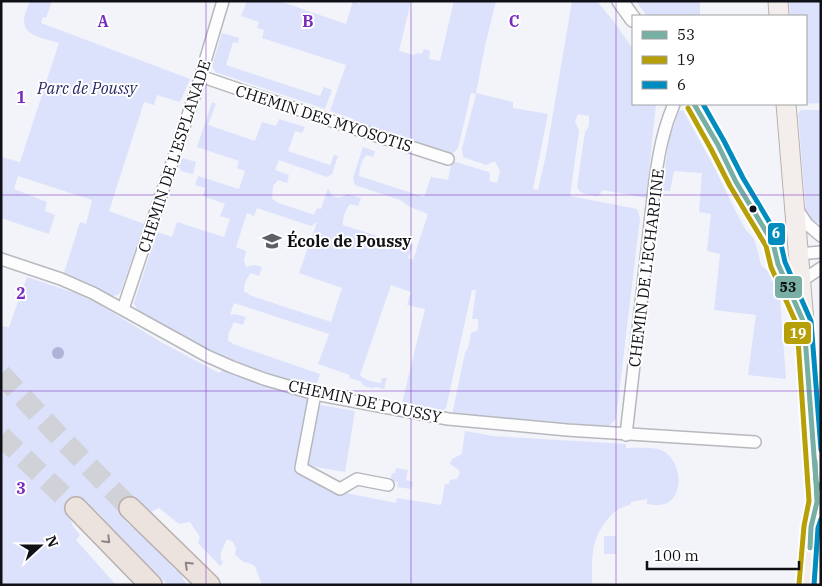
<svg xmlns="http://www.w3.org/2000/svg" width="822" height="586" font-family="'IBM Plex Serif',serif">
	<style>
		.green { fill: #dce1fc; fill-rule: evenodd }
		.water { fill: #adb4d8 }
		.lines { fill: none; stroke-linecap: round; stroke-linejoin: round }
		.motorway-tunnel { stroke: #d0d2d8; stroke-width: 21; stroke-dasharray: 21 11; stroke-linecap: butt }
		.minor-casing { stroke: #b6b8bc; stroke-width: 14 }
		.tertiary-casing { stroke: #b6b8bc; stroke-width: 18 }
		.primary-casing { stroke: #bab1ae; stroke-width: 21 }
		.motorway-casing { stroke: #bab1ae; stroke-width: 24 }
		.minor { stroke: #fdfdfe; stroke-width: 11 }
		.tertiary { stroke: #fdfdfe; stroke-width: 15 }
		.primary { stroke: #f3edeb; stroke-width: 19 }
		.motorway { stroke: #ece3df; stroke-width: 21 }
		.bus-1-casing { stroke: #fff; stroke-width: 9 }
		.bus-2-casing { stroke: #fff; stroke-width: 9 }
		.bus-3-casing { stroke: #fff; stroke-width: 9 }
		.bus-1 { stroke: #77afa5; stroke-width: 5 }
		.bus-2 { stroke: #b79f07; stroke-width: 5 }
		.bus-3 { stroke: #008cbe; stroke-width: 5 }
		.oneway { stroke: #898485 }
		.grid { fill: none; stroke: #7b2cbf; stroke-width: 1; stroke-opacity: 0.55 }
		.bus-dot { fill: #101117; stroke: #fff; stroke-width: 2 }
		.labels { text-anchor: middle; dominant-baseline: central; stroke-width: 4; stroke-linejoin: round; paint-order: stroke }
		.park-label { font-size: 16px; font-style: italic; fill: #272a67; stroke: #fff }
		.street-label { font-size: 16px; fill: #101117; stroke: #fff }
		.poi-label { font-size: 16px; font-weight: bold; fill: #101117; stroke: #fff; text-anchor: start }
		.grid-label { font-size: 16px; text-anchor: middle; font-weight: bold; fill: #7b2cbf; stroke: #fff; stroke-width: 4; stroke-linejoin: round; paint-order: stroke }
		.line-badge { stroke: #fff; stroke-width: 2 }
		.badge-label { font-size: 14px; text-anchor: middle; font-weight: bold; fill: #fff }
		.pale-badge-label { font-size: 14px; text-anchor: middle; font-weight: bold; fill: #111 }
	</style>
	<rect width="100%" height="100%" fill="#f2f4fa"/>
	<!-- green -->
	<g class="green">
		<path d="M 30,1 L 52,1 L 46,18 L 43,17 L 41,23 L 190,79 L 180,102 L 157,95 L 154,105 L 144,102 L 109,211 L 144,224 L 121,291 L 118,295 L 112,296 L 95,286 L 64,273 L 80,222 L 86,224 L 92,200 L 18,176 L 14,189 L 47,202 L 45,211 L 55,215 L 49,234 L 1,218 L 1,157 L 20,162 L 59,43 C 48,39 24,37 24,21 C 24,14 28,7 30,1 Z"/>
		<path d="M 247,1 L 279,1 L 346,24 L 353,1 L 360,4 L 361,1 L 411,1 L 399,51 L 414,55 L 417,53 L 422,54 L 424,49 L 429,50 L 430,52 L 429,59 L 440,61 L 454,1 L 496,1 L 485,46 L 476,93 L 513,102 L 513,108 L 548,114 L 533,189 L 538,190 L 546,155 L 572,1 L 597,1 L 614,22 L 633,49 L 633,104 L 656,104 L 646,198 L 603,190 L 598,196 C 590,195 580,195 577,187 L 585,132 L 589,126 L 589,116 L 578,114 L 575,121 L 579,131 L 570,196 L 637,209 L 640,218 L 616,419 L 609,426 L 496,418 L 453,413 L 453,410 L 465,353 L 468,348 L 471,333 L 478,330 L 478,319 L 472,319 L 476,290 L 472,290 L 446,408 L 442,411 L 402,403 L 425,309 L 407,305 L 411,292 L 391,285 L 360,375 C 367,381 372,382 381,383 L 382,378 L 387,378 L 384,389 L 376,387 L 371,388 L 364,386 L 360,381 L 349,378 L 350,375 L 318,364 L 329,334 L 234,303 L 230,315 L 235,314 L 246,317 L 243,325 L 234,322 L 228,334 L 228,341 L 231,342 L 233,344 L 317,373 L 320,374 L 316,387 L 248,367 L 213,351 L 203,348 L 137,310 L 134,303 L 157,232 L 172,237 L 177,222 L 224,237 L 230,219 L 220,216 L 225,204 L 203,196 L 205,188 L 195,185 L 198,176 L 239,189 L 245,171 L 237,168 L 239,161 L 197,147 L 212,102 L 216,104 L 208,125 L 255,141 L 262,122 L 276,126 L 279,119 L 305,127 L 302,133 L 295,131 L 288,151 L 330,165 L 334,155 L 338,156 L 332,174 L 327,177 L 279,160 L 275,170 L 289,175 L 287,183 L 278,180 L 273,186 L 272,199 L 275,200 L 276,202 L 314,215 L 317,208 L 321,209 L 328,188 C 331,198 339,200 347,194 L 361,198 L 358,206 L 350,204 C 345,211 343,216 343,225 L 408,246 L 409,243 L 413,245 L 408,258 L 413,260 L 428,214 L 410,207 L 400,200 L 355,185 L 353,178 L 363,147 L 375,151 L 373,157 L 366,155 C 361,162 360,167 359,176 L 424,197 L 431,177 L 448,180 L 452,161 L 489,172 L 490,175 L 489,181 L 497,183 L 500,171 L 495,161 L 486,165 L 463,157 L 462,149 L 476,94 L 471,93 L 458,148 L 452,154 L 353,122 L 354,119 L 330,111 L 346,65 L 262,38 L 264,30 L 257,28 L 259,22 L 241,16 ZM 257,208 L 311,226 L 317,222 L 299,273 L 342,288 L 331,322 L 249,295 L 248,293 L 244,292 C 244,284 246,279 251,273 L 259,276 L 262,267 L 254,265 L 246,267 L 244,261 L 246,251 L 236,247 L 247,213 L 254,216 Z"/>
		<polygon points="636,1 700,1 700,16 647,16"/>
		<polygon points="789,1 821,1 821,103 800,104 806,104 806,16 790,16"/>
		<polygon points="222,33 239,38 238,43 233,42 226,65 320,96 324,87 332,90 325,109 215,72 212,66"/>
		<polygon points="683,110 714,167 735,210 746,230 754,239 758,252 761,265 772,275 780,299 786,379 748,375 756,315 714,310 720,254 707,251 711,214 699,212 702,173 674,171 670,191 662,191 669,140 679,111"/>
		<polygon points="801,110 821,110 821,225 811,219 806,211 798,114"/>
		<polygon points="182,158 196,162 193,174 181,171 179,166"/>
		<path d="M 27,277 L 78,294 L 97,303 L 159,341 L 219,373 L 223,370 L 272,388 L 307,397 L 309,402 L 297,467 L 341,492 L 396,503 L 397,498 L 441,505 L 445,484 L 449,484 L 450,480 L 457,479 L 460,473 L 459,470 L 450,464 L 452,459 L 462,454 L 465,431 L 493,436 L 626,444 L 626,448 C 635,448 654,447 661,450 C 680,457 686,493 667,503 C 661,506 653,505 647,504 L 647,499 L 631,502 L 630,505 C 620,507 613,512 607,520 C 590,541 592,559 592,585 L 262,585 L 255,566 L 249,563 L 244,562 L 235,555 L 236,548 L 233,542 L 227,539 C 224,548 217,554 223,563 L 220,566 L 198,543 L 200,537 L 190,522 L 179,524 L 159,508 L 151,512 L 143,505 L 136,503 L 124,509 L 124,518 L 128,524 L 135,529 L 141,531 L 159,550 L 175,570 L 179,571 L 187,585 L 168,585 L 103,521 L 104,519 C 90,504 89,502 71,513 C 69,523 74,528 80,535 L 76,540 L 116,585 L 1,585 L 1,326 L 9,327 Z"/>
		<polygon points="321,405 355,411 345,472 305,465 315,409"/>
		<polygon points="396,468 408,470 406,480 413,482 411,489 397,487 398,482 390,481 392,473 395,473"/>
		<rect x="604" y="536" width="12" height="18"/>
	</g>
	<!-- water -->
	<circle class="water" cx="58" cy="353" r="6"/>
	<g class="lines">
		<!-- motorway-tunnel -->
		<g class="motorway-tunnel">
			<polyline points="1,374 57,434 130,508"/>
			<polyline points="1,436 76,508"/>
		</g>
		<!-- minor casing -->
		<g class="minor-casing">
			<g id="minor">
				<polyline points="200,76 358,130 448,159"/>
				<polyline points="694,104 718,145 736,182"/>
				<polyline points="797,209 807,224 821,236"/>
				<polyline points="798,254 821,252"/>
				<polyline points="1,259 61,279 93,293 207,356 232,367 264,379 315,394 448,419 567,430 755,442"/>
				<polyline points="800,282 821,268"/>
				<polyline points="123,309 197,88 223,1"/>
				<polyline points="315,394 301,468 340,489 357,479 388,485"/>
				<path d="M 626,435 L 655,180 C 659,152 663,130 674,104"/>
			</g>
		</g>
		<!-- tertiary casing -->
		<g class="tertiary-casing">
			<polyline id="tertiary" points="620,1 633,19"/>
		</g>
		<!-- primary casing -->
		<g class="primary-casing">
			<g id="primary">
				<polyline points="778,1 779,16"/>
				<polyline points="786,104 808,370 817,502 821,518"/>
				<polyline points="806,585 811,527 817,504"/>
			</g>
		</g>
		<!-- motorway casing -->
		<g class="motorway-casing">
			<g id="motorway">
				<polyline points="76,508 151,585"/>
				<polyline points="130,508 209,585"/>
			</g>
		</g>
		<!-- minor -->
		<use href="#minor" class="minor"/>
		<!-- tertiary -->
		<use href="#tertiary" class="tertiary"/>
		<!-- primary -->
		<use href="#primary" class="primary"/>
		<!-- motorway -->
		<use href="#motorway" class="motorway"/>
		<!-- bus-1 casing -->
		<g class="bus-1-casing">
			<g id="bus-1">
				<polyline points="694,104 718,145 736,182 773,243 778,264 804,323 816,482 821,489"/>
				<polyline points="810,548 811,527 817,502 815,461"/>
			</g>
		</g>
		<!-- bus-2 casing -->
		<g class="bus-2-casing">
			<polyline id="bus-2" points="688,108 711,149 730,186 766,246 771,267 797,325 809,501 804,526 799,584"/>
		</g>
		<!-- bus-3 casing -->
		<g class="bus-3-casing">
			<g id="bus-3">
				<polyline points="703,104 724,141 743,178 780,240 785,262 811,321 821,450"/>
				<polyline points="814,585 818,528 821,519"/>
			</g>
		</g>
		<!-- bus-1 -->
		<use href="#bus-1" class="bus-1"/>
		<!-- bus-2 -->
		<use href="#bus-2" class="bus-2"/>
		<!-- bus-3 -->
		<use href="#bus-3" class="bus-3"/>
	</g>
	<!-- one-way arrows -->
	<defs><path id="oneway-chevron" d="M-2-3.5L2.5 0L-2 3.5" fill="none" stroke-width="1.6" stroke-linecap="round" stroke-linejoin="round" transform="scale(1.25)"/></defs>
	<g class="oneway">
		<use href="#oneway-chevron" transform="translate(107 540) rotate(45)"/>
		<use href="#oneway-chevron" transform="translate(188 565) rotate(-136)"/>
	</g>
	<!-- grid -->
	<path class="grid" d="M 206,1 L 206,585M 411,1 L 411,585M 616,1 L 616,585M 1,195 L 821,195M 1,391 L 821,391"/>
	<!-- icons -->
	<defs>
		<g id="school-bare" transform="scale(1.5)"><path d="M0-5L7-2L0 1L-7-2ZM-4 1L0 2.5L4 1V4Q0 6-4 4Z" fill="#5f6066" stroke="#fff" stroke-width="2.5" paint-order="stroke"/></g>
	</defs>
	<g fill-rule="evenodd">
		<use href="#school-bare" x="272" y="241"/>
	</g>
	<!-- markers -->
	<circle class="bus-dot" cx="753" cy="209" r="4.5"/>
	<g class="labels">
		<!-- park labels -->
		<g class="park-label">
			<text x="87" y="88">Parc de Poussy</text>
		</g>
		<!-- street labels -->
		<g class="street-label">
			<text transform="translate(324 118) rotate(18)">CHEMIN DES MYOSOTIS</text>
			<text transform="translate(174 156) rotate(-72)">CHEMIN DE L'ESPLANADE</text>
			<text transform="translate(646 268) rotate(-83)">CHEMIN DE L'ECHARPINE</text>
			<text transform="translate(365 401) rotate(12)">CHEMIN DE POUSSY</text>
		</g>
		<!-- poi labels -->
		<g class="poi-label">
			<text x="287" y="241">École de Poussy</text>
		</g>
	</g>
	<g class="grid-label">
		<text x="103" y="27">A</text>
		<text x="308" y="27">B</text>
		<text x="514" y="27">C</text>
		<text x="21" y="103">1</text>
		<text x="21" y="299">2</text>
		<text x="21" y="494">3</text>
	</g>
	<g class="line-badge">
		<rect x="767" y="222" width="19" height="24" rx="5" fill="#008cbe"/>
		<rect x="774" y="275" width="29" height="24" rx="5" fill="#77afa5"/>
		<rect x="783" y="321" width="29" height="24" rx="5" fill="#b79f07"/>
	</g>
	<g class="badge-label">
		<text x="776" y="238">6</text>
		<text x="798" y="338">19</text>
	</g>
	<g class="pale-badge-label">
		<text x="788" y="292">53</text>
	</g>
	<!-- border -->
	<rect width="822" height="586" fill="none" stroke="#101117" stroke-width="5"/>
	<!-- legend -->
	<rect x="632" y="15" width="175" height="90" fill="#ffffff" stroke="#9fa0a2"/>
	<rect x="642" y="31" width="25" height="8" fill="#77afa5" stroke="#9fa0a2"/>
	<text x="677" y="40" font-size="15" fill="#101117">53</text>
	<rect x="642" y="56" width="25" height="8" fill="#b79f07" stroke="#9fa0a2"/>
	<text x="677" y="65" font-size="15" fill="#101117">19</text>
	<rect x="642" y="81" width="25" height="8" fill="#008cbe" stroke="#9fa0a2"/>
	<text x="677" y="90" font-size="15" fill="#101117">6</text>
	<!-- north arrow -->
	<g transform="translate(40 546) rotate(69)" stroke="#ffffff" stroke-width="4" paint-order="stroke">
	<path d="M0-4L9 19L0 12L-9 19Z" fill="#101117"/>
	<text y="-8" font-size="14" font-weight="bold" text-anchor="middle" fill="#101117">N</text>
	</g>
	<!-- scale -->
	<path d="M647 561v8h152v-8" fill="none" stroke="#101117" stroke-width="2.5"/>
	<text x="654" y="561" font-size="15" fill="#101117" stroke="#ffffff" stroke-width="4" paint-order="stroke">100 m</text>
</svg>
